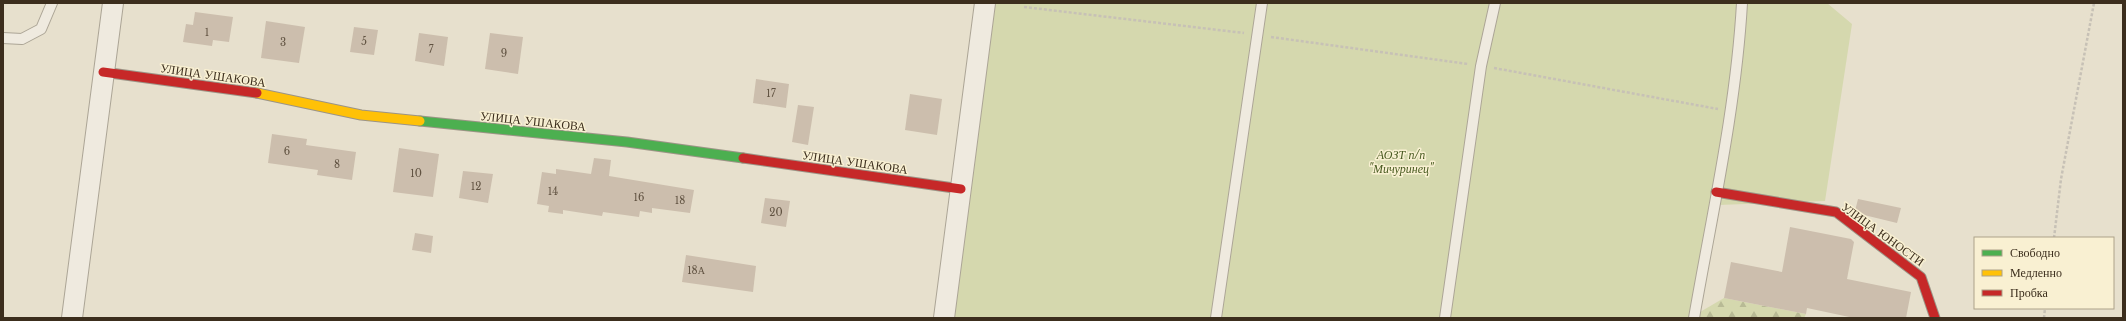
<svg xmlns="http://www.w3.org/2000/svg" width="2126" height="321" font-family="'Libre Baskerville',serif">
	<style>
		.forest { fill: url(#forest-firs) }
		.garden { fill: #d5d8ae }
		.building { fill: #ccbead }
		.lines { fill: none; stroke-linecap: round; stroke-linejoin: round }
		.lane-casing { stroke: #aca596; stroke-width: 12 }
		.street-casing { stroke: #aca596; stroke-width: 22 }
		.fast-casing { stroke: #9c9486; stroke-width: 11 }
		.slow-casing { stroke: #9c9486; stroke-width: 11 }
		.jam-casing { stroke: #9c9486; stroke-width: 11 }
		.path { stroke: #c7c1b6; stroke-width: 2.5; stroke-dasharray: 3 2; stroke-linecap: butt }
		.lane { stroke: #efeadf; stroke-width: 10 }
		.street { stroke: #efeadf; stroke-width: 20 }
		.fast { stroke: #4caf50; stroke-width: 9 }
		.slow { stroke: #ffc107; stroke-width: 9 }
		.jam { stroke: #c62828; stroke-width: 9 }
		.labels { text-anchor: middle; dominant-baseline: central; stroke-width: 3; stroke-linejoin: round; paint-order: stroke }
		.number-label { font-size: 10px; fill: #605241 }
		.street-label { font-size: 12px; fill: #3c2e1d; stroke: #f9f0d2 }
		.park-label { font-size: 12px; font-style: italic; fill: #495b21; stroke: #f9f0d2 }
	</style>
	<defs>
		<pattern id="forest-firs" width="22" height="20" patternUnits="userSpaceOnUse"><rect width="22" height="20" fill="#d5d8ae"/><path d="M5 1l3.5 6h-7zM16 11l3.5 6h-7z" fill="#b8ba95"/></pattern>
	</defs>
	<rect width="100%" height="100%" fill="#e7e0cd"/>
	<!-- forest -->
	<polygon class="forest" points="1724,298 1806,314 1804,318 1699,318 1700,312"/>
	<!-- garden -->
	<polygon class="garden" points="994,3 1827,3 1852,24 1825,201 1718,205 1699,318 951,318"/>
	<!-- building -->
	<g class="building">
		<polygon points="195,12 233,17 229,42 213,40 212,46 183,42 186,24 193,25"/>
		<polygon points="266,21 305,27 299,63 261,58"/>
		<polygon points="354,27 378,30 374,55 350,52"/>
		<polygon points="419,33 448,37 444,66 415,61"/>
		<polygon points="490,33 523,37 518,74 485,69"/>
		<polygon points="756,79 789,84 786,108 753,103"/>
		<polygon points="910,94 942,99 937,135 905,130"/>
		<polygon points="798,105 814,107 808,145 792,142"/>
		<polygon points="272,134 307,139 306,145 356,152 352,180 317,175 318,170 268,163"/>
		<polygon points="399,148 439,154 433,197 393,192"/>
		<polygon points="594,158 611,160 609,176 694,190 690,213 652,208 652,213 640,211 639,217 603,212 602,216 563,210 563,214 548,212 549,206 537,204 542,172 556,174 556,169 591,174"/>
		<polygon points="463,171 493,174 488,203 459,198"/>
		<polygon points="765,198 790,201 786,227 761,223"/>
		<polygon points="1858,199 1901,208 1897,223 1860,214 1855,211"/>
		<polygon points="1790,227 1851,239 1854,242 1847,279 1911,292 1906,318 1854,318 1807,308 1806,314 1724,298 1731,262 1782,272"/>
		<polygon points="415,233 433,236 431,253 412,250"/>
		<polygon points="686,255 756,266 753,292 682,282"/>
	</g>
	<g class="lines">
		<!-- lane casing -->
		<g class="lane-casing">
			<g id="lane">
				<polyline points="3,38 22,39 41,29 52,3"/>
				<polyline points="1216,318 1262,3"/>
				<polyline points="1445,318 1481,66 1495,3"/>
				<path d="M 1694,318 C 1712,214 1736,109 1742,3"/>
			</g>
		</g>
		<!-- street casing -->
		<g class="street-casing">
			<g id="street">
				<polyline points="72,318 113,3"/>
				<polyline points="944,318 985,3"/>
			</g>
		</g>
		<!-- fast casing -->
		<g class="fast-casing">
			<polyline id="fast" points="420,121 627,142 743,158"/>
		</g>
		<!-- slow casing -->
		<g class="slow-casing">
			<polyline id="slow" points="257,93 361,115 420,121"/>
		</g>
		<!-- jam casing -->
		<g class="jam-casing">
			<g id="jam">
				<polyline points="103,72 257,93"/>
				<polyline points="743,158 961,189"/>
				<polyline points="1716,192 1836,212 1921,277 1935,318"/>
			</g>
		</g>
		<!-- path -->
		<g class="path">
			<polyline points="1024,7 1244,33"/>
			<polyline points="1271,37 1468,64"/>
			<polyline points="1494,68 1718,109"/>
			<polyline points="2054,238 2061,179 2094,3"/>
			<polyline points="2044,318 2045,308"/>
		</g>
		<!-- lane -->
		<use href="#lane" class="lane"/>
		<!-- street -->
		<use href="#street" class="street"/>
		<!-- fast -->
		<use href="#fast" class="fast"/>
		<!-- slow -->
		<use href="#slow" class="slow"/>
		<!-- jam -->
		<use href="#jam" class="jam"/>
	</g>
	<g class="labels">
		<!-- number labels -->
		<g class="number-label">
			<text x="207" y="32">1</text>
			<text x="364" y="41">5</text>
			<text x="283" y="42">3</text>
			<text x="431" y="49">7</text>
			<text x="504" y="53">9</text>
			<text x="771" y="93">17</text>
			<text x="287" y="151">6</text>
			<text x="337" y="164">8</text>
			<text x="416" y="173">10</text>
			<text x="476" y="186">12</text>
			<text x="553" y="191">14</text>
			<text x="639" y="197">16</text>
			<text x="680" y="200">18</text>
			<text x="776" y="212">20</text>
			<text x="696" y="270">18А</text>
		</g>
		<!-- street labels -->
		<g class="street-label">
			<text transform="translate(213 75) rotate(8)">УЛИЦА УШАКОВА</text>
			<text transform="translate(533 121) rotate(6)">УЛИЦА УШАКОВА</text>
			<text transform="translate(855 162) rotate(8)">УЛИЦА УШАКОВА</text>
			<text transform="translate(1883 234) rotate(36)">УЛИЦА ЮНОСТИ</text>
		</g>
		<!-- park labels -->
		<g class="park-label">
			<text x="1401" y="154">АОЗТ п/п<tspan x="1401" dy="14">"Мичуринец"</tspan></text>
		</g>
	</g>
	<!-- border -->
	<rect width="2126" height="321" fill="none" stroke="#3c2e1d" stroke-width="8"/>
	<!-- legend -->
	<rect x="1974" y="237" width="140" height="72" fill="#f9f0d2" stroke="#ada28a"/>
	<rect x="1982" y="250" width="20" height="6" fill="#4caf50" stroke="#ada28a"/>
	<text x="2010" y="257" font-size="12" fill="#3c2e1d">Свободно</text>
	<rect x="1982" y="270" width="20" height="6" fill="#ffc107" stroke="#ada28a"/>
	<text x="2010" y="277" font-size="12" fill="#3c2e1d">Медленно</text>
	<rect x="1982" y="290" width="20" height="6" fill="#c62828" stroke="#ada28a"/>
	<text x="2010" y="297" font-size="12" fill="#3c2e1d">Пробка</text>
</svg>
